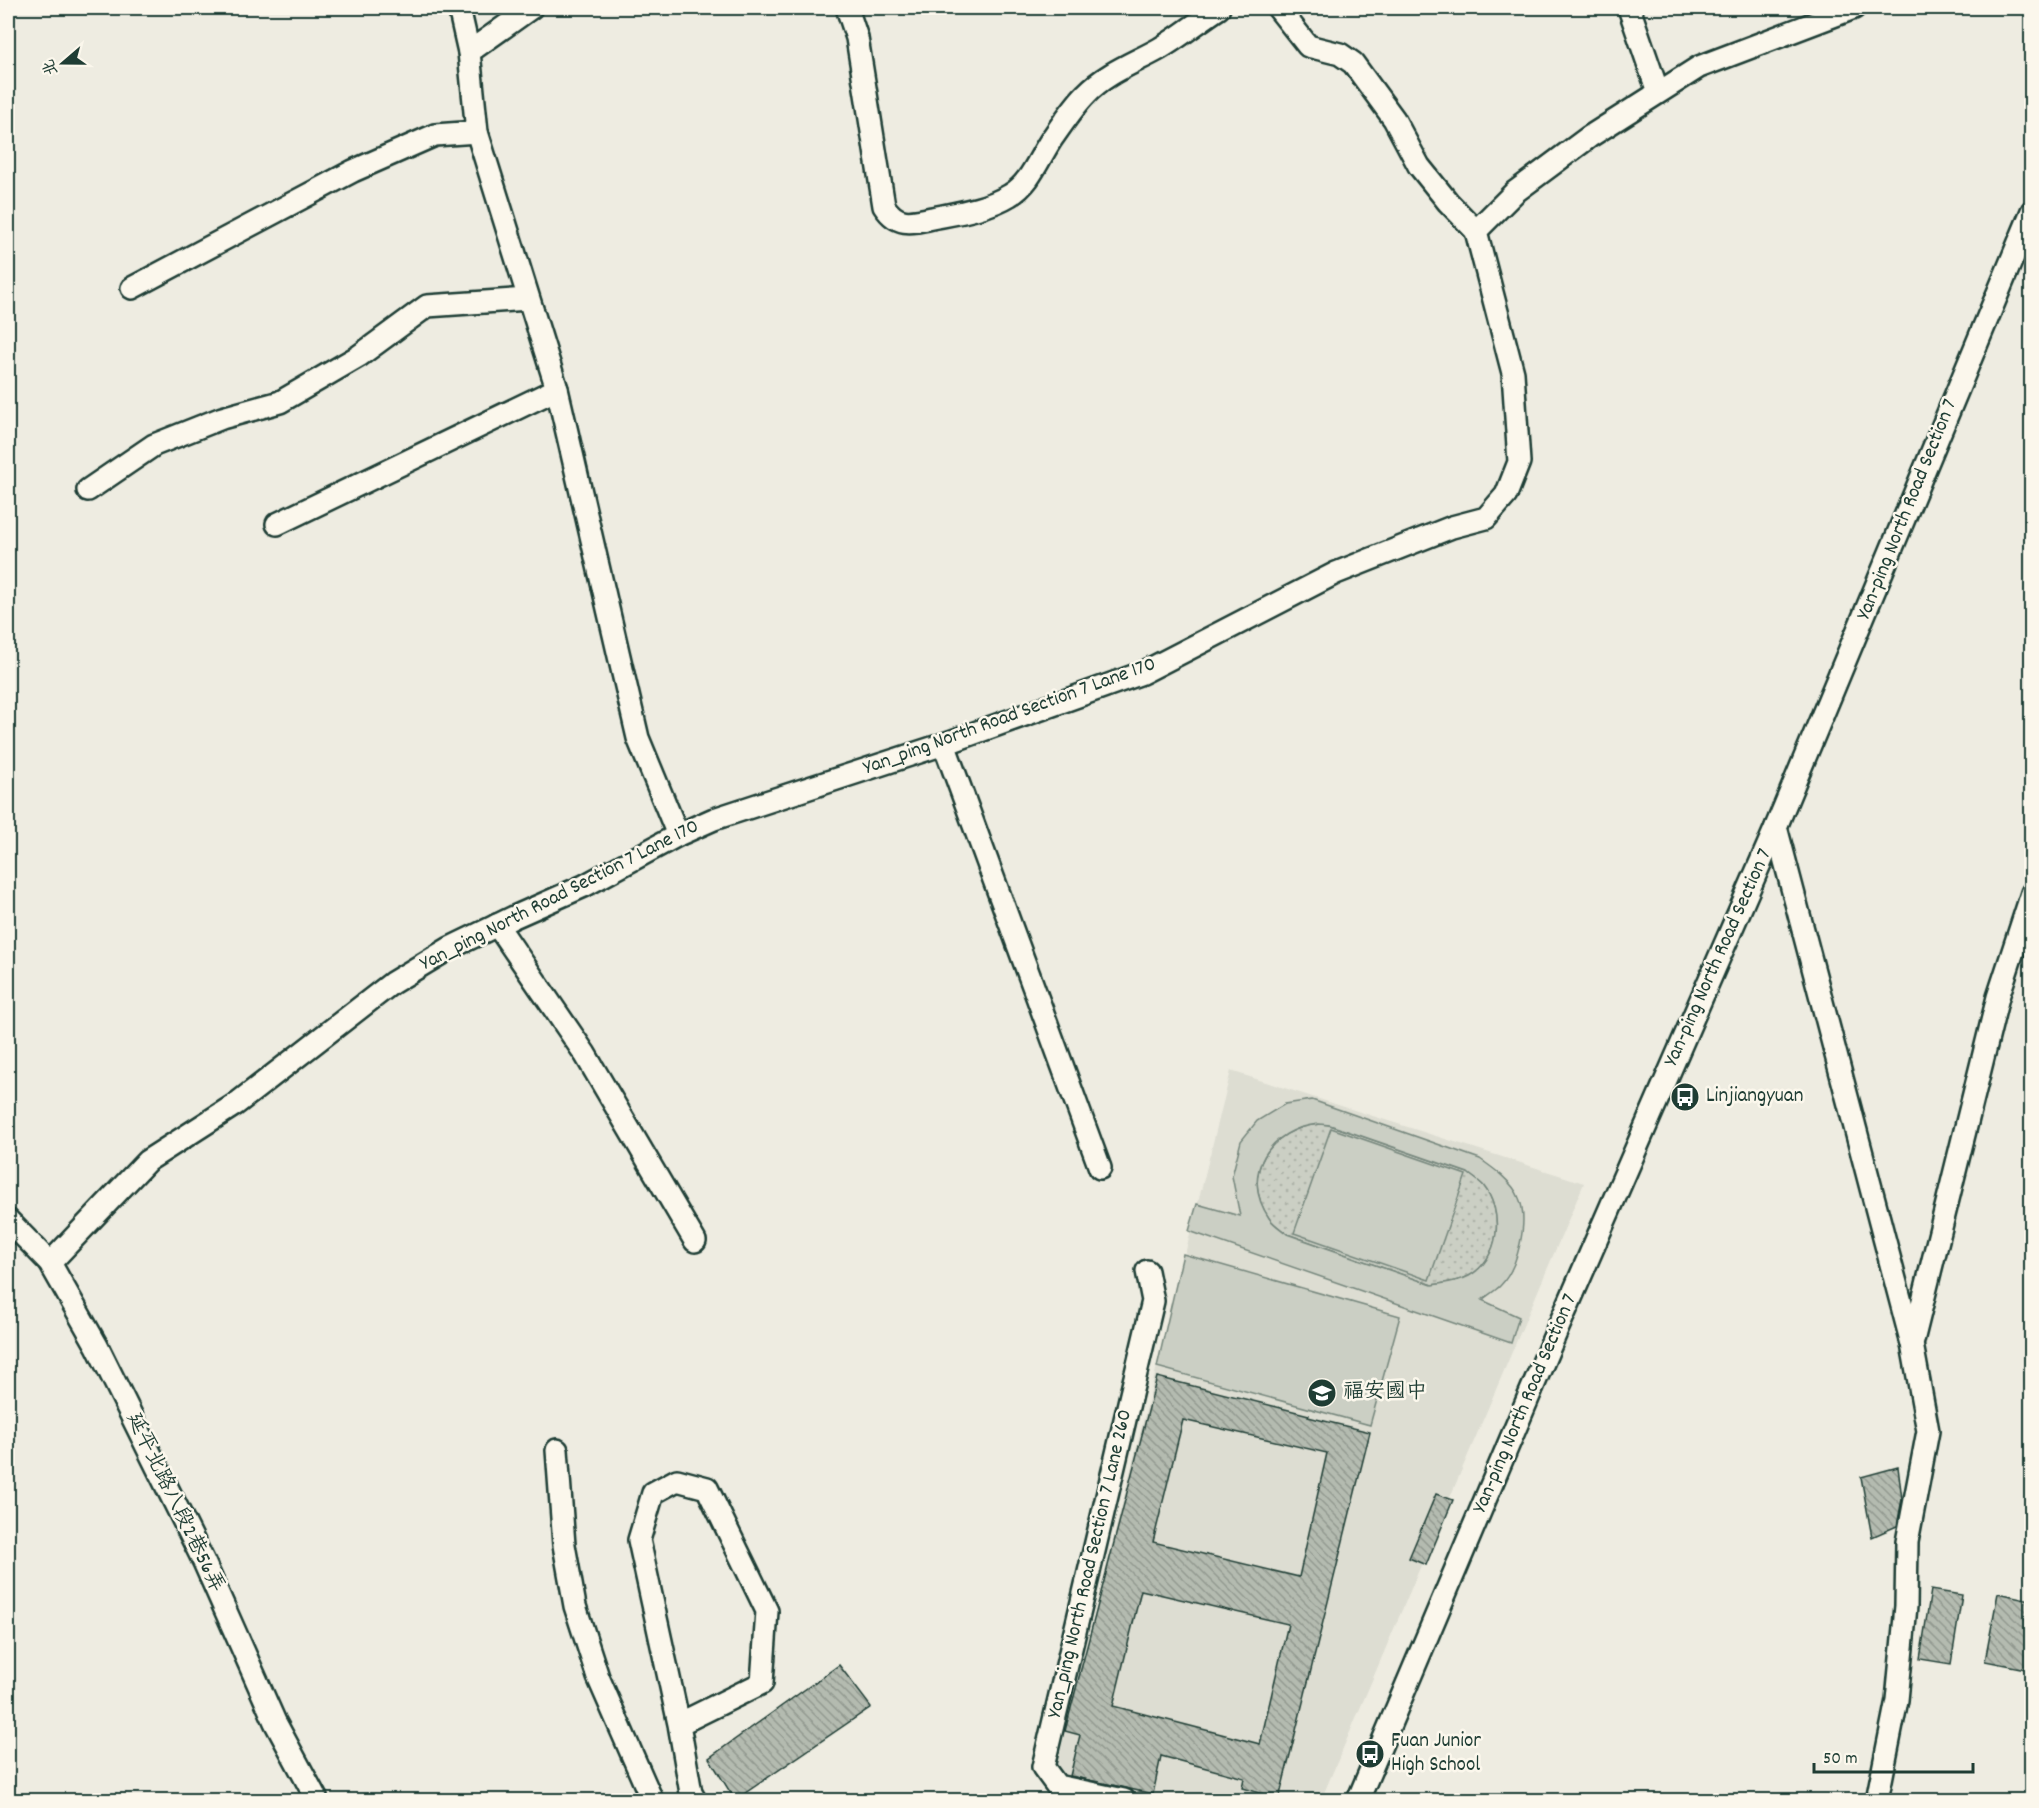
<svg xmlns="http://www.w3.org/2000/svg" width="2039" height="1808" font-family="Dekko,'LXGW WenKai TC',sans-serif">
	<style>
		.built { fill: #ddddd2 }
		.grass { fill: url(#grass-dots); stroke: #75867c; stroke-width: 1.5 }
		.pitch { fill: #cbcfc4; stroke: #75867c; stroke-width: 1.5; fill-rule: evenodd }
		.building { fill: url(#building-back-hatch); stroke: #1f3d34; stroke-width: 1.5; fill-rule: evenodd }
		.lines { fill: none; stroke-linecap: round; stroke-linejoin: round }
		.minor-casing { stroke: #1f3d34; stroke-width: 26 }
		.minor { stroke: #fbf7ec; stroke-width: 21 }
		.labels { text-anchor: middle; dominant-baseline: central; stroke-width: 5; stroke-linejoin: round; paint-order: stroke }
		.street-label { font-size: 21px; fill: #1f3d34; stroke: #fbf7ec }
		.poi-label { font-size: 21px; fill: #1f3d34; stroke: #fbf7ec; text-anchor: start }
	</style>
	<defs>
		<pattern id="grass-dots" width="8" height="8" patternUnits="userSpaceOnUse" patternTransform="scale(1.5)"><rect width="8" height="8" fill="#cbcfc4"/><path d="M2 2h.1M6 6h.1" fill="none" stroke="#aeb3a9" stroke-width="1.8" stroke-linecap="round"/></pattern>
		<pattern id="building-back-hatch" width="6" height="6" patternUnits="userSpaceOnUse" patternTransform="scale(1.5)"><rect width="6" height="6" fill="#b4bbb0"/><path d="M-1 5l2 2M0 0l6 6M5-1l2 2" fill="none" stroke="#929990"/></pattern>
	</defs>
	<rect width="100%" height="100%" fill="#eeece1"/>
	<filter id="ink" filterUnits="userSpaceOnUse"><feTurbulence type="fractalNoise" baseFrequency=".0167" numOctaves="2"/><feDisplacementMap in="SourceGraphic" scale="12" xChannelSelector="R" yChannelSelector="G"/><feConvolveMatrix kernelMatrix="1 2 1 2 8 2 1 2 1" color-interpolation-filters="sRGB"/></filter>
	<g filter="url(#ink)">
		<!-- built -->
		<polygon class="built" points="1231,1071 1584,1183 1321,1800 1173,1800 1054,1776"/>
		<!-- grass -->
		<path class="grass" d="M 1320,1124 L 1330,1125 L 1468,1173 C 1473,1177 1479,1181 1483,1185 C 1505,1212 1500,1259 1469,1276 C 1458,1282 1444,1283 1432,1285 L 1287,1234 C 1281,1229 1273,1224 1269,1218 C 1239,1174 1270,1128 1320,1124 Z"/>
		<!-- pitch -->
		<g class="pitch">
			<path d="M 1312,1100 L 1480,1159 C 1493,1168 1513,1182 1519,1198 C 1529,1221 1518,1268 1500,1286 C 1495,1291 1488,1295 1482,1300 L 1519,1317 L 1511,1343 L 1189,1231 L 1197,1204 L 1240,1216 L 1232,1176 L 1241,1141 L 1257,1121 L 1285,1104 ZM 1319,1124 L 1330,1125 L 1468,1173 C 1473,1177 1479,1181 1483,1185 C 1505,1212 1500,1259 1469,1276 C 1458,1282 1444,1283 1432,1285 L 1287,1234 C 1281,1229 1273,1224 1269,1218 C 1239,1174 1270,1128 1319,1124 Z"/>
			<polygon points="1331,1128 1466,1175 1429,1280 1294,1233"/>
			<polygon points="1183,1254 1400,1316 1370,1425 1157,1367"/>
		</g>
		<!-- building -->
		<g class="building">
			<path d="M 1157,1377 L 1309,1415 L 1308,1417 L 1370,1432 L 1279,1799 L 1242,1788 L 1244,1778 L 1161,1756 L 1153,1794 L 1070,1776 L 1080,1735 L 1065,1731 ZM 1183,1420 L 1327,1453 L 1299,1577 L 1153,1542 ZM 1141,1590 L 1288,1624 L 1260,1744 L 1113,1706 Z"/>
			<polygon points="1898,1467 1902,1499 1897,1526 1872,1537 1861,1477"/>
			<polygon points="1436,1494 1453,1500 1426,1565 1409,1558"/>
			<polygon points="1931,1590 1962,1595 1951,1664 1920,1659"/>
			<polygon points="1998,1593 2031,1600 2031,1670 1985,1661"/>
			<polygon points="839,1665 871,1707 735,1800 709,1758"/>
		</g>
		<g class="lines">
			<!-- minor casing -->
			<g class="minor-casing">
				<g id="minor">
					<polyline points="459,8 469,52 477,132 557,389 638,738 678,835"/>
					<path d="M 847,8 L 857,38 L 884,206 C 897,226 910,223 932,218 C 958,213 987,209 1010,195 C 1031,183 1039,157 1053,137 C 1063,123 1074,106 1086,94 C 1106,73 1134,63 1159,49 C 1180,37 1199,21 1219,8"/>
					<polyline points="1278,8 1308,46 1340,54 1353,63 1394,119 1419,166 1448,202 1476,231"/>
					<polyline points="1629,8 1658,92"/>
					<polyline points="469,52 531,8"/>
					<polyline points="132,288 353,171 435,135 477,132"/>
					<polyline points="88,490 154,445 222,418 280,402 359,356 427,306 528,299"/>
					<polyline points="277,524 557,389"/>
					<polyline points="944,744 1100,1168"/>
					<polyline points="1776,827 1912,1344 1928,1431 1907,1542 1906,1606 1897,1700 1877,1800"/>
					<polyline points="497,925 585,1054 695,1241"/>
					<polyline points="8,1220 50,1263 97,1346 204,1562 275,1722 317,1800"/>
					<polyline points="50,1263 147,1161 236,1104 392,983 450,948 514,917 584,886 678,835 714,819 944,744 1142,673 1336,573 1452,527 1486,518 1506,495 1519,462 1513,373 1476,231 1515,192 1589,137 1699,67 1854,8"/>
					<polyline points="1913,1341 1998,997 2032,893"/>
					<polyline points="557,1450 564,1545 575,1606 598,1677 652,1800"/>
					<polyline points="679,1724 762,1683 767,1611 707,1488 677,1480 653,1493 639,1540 679,1724 691,1793 695,1800"/>
					<polyline points="1124,1800 1057,1786 1043,1767 1153,1301 1147,1271"/>
					<polyline points="1358,1800 1548,1351 1776,827 2032,211"/>
				</g>
			</g>
			<!-- minor -->
			<use href="#minor" class="minor"/>
		</g>
	</g>
	<!-- icons -->
	<defs>
		<g id="bus-disc" transform="scale(1.5)"><circle r="9.5" fill="#1f3d34" stroke="#fbf7ec"/><path d="M-5-6H5V4H4V6H2V4H-2V6H-4V4H-5ZM-3.5-4V0h7V-4ZM-3.5 1.2v1.5H-2V1.2ZM2 1.2v1.5H3.5V1.2Z" fill="#fff"/></g>
		<g id="school-disc" transform="scale(1.5)"><circle r="9.5" fill="#1f3d34" stroke="#fbf7ec"/><path d="M0-5L7-2L0 1L-7-2ZM-4 1L0 2.5L4 1V4Q0 6-4 4Z" fill="#fff"/></g>
	</defs>
	<g fill-rule="evenodd">
		<use href="#bus-disc" x="1685" y="1097"/>
		<use href="#school-disc" x="1322" y="1393"/>
		<use href="#bus-disc" x="1370" y="1754"/>
	</g>
	<g class="labels">
		<!-- street labels -->
		<g class="street-label">
			<text transform="translate(1908 510) rotate(-68)">Yan-ping North Road Section 7</text>
			<text transform="translate(1010 717) rotate(-20)">Yan_ping North Road Section 7 Lane 170</text>
			<text transform="translate(560 896) rotate(-27)">Yan_ping North Road Section 7 Lane 170</text>
			<text transform="translate(1719 958) rotate(-66)">Yan-ping North Road Section 7</text>
			<text transform="translate(1526 1404) rotate(-67)">Yan-ping North Road Section 7</text>
			<text transform="translate(174 1503) rotate(64)">延平北路八段2巷56弄</text>
			<text transform="translate(1091 1564) rotate(-77)">Yan_ping North Road Section 7 Lane 260</text>
		</g>
		<!-- poi labels -->
		<g class="poi-label">
			<text x="1706" y="1097">Linjiangyuan</text>
			<text x="1343" y="1393">福安國中</text>
			<text x="1391" y="1742">Fuan Junior<tspan x="1391" dy="24">High School</tspan></text>
		</g>
	</g>
	<!-- margin -->
	<rect width="2039" height="1808" fill="none" stroke="#fbf7ec" stroke-width="30"/>
	<rect x="15" y="15" width="2009" height="1778" fill="none" stroke="#1f3d34" stroke-width="2" filter="url(#ink)"/>
	<!-- north arrow -->
	<g transform="translate(63 63) rotate(250)" stroke="#fbf7ec" stroke-width="4.5" paint-order="stroke">
	<path d="M0-4.5L10 22L0 15L-10 22Z" fill="#1f3d34"/>
	<text y="-9" font-size="16" font-weight="bold" text-anchor="middle" fill="#1f3d34">北</text>
	</g>
	<!-- scale -->
	<path d="M1814 1763v9h159v-9" fill="none" stroke="#1f3d34" stroke-width="3"/>
	<text x="1823" y="1763" font-size="18" fill="#1f3d34" stroke="#fbf7ec" stroke-width="4.5" paint-order="stroke">50 m</text>
</svg>
